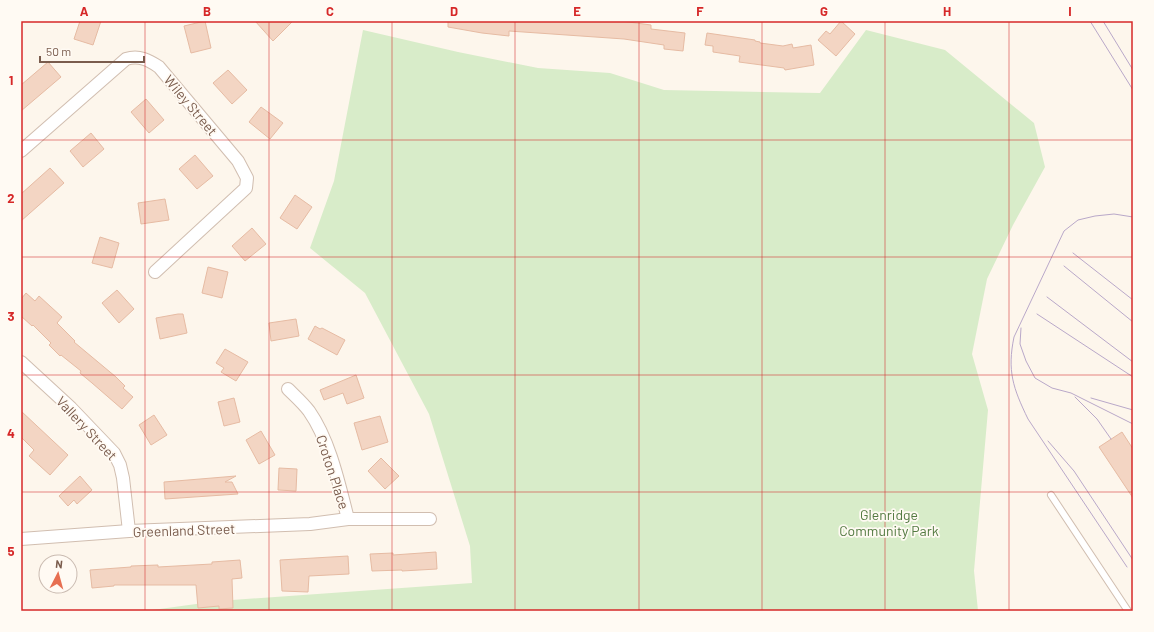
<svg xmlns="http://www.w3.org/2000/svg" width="1154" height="632" font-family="Barlow,sans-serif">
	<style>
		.green { fill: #d8ecc9 }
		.building { fill: #f3d5c3; stroke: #e6bba3 }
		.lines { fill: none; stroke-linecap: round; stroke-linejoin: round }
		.lane-casing { stroke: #d1beb0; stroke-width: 8 }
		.street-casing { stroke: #d1beb0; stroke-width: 14 }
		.lane { stroke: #fff; stroke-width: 6 }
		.street { stroke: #fff; stroke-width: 12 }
		.tram { stroke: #b9a8c9; stroke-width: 1 }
		.grid { fill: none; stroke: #d62828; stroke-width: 1; stroke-opacity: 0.55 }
		.labels { text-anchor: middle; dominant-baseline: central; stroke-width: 3.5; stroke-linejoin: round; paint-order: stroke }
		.street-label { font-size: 14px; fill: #7a5c4d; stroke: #fffaf3 }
		.park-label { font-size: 14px; fill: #537a41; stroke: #fffaf3 }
		.neatline { fill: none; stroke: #d62828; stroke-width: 1.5 }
		.grid-label { font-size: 13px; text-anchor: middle; font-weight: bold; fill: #d62828 }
	</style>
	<rect width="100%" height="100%" fill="#fdf6ec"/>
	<!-- green -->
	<polygon class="green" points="363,30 458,52 538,68 610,73 664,90 820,93 866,30 945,50 1034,123 1045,167 1013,225 987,279 972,354 988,410 974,571 978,611 145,611 218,601 472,583 470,546 429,414 365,293 310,248 334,181"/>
	<!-- building -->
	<g class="building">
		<polygon points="80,21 101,21 93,45 74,39"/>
		<polygon points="205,21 211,48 191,53 184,26"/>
		<polygon points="255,21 293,21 273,41"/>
		<polygon points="448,21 621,21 651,25 651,29 685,33 683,51 664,49 664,45 624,39 509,31 509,36 482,33 448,27"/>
		<polygon points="841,21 855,34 836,56 818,40 826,31 830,34"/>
		<polygon points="707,33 755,40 755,41 760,42 760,43 783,46 792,44 793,48 811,45 814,65 785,70 784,68 739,62 740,56 713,52 713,46 705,45"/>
		<polygon points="48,62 61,77 21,111 21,85"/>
		<polygon points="228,70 247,90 232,104 213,83"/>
		<polygon points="146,99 164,120 149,133 131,112"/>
		<polygon points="261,107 283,123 270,139 249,122"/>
		<polygon points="91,133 104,149 83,167 70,151"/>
		<polygon points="195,155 213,176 197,189 179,169"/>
		<polygon points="50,168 64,183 21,221 21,194"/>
		<polygon points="295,195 312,207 297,229 280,218"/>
		<polygon points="165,199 169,220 141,224 138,203"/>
		<polygon points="252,228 266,244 245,261 232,246"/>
		<polygon points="100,237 119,243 112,268 92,263"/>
		<polygon points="208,267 228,272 222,298 202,293"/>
		<polygon points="117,290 134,309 119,323 102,303"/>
		<polygon points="26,293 35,301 39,296 62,317 57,323 75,341 74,342 116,377 125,386 123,388 133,397 122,409 92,383 80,373 81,371 61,355 60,356 49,345 51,343 33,325 32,326 21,316 21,299"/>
		<polygon points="178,314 183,314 187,333 160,339 156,318"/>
		<polygon points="296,319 299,336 271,341 269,323"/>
		<polygon points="315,326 320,329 322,328 345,340 337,355 308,339"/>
		<polygon points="225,349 248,362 236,381 221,372 224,368 216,363"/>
		<polygon points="356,375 364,398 347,404 343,393 324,400 320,390"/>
		<polygon points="234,398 240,422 224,426 218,402"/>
		<polygon points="21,411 68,455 50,475 29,456 34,450 21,437"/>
		<polygon points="154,415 167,435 151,445 139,425"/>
		<polygon points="380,416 388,442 362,450 354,423"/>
		<polygon points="261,431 275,455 259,464 246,440"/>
		<polygon points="1122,432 1133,449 1133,498 1099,447"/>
		<polygon points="381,458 399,476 385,489 368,471"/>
		<polygon points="279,468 297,469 296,491 278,490"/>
		<polygon points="80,476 92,490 77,504 74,500 68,506 59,496"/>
		<polygon points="236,476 225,482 232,482 238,494 165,499 164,482"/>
		<polygon points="436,552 437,569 402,571 402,570 372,571 370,554 393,553 393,555"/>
		<polygon points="348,556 349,574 309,576 308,592 282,591 280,560"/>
		<polygon points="240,560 242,578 232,579 233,608 219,609 219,606 198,608 196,585 114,585 114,586 92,588 90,570 131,567 131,566 158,565 158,567 212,564 212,562"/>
	</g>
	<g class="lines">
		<!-- lane casing -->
		<g class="lane-casing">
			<polyline id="lane" points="1051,495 1128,611"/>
		</g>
		<!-- street casing -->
		<g class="street-casing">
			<g id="street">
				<path d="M 21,151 L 126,59 C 139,55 149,60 159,67 L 238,161 L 247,178 L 246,188 L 155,272"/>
				<polyline points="21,362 71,408 114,453 120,465 123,478 129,531"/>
				<path d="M 288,389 C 295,396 303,403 309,411 C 330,441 339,484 348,519"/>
				<polyline points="21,539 129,531 310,524 348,519 430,519"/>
			</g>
		</g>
		<!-- lane -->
		<use href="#lane" class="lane"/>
		<!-- street -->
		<use href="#street" class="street"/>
		<!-- tram -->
		<g class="tram">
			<polyline points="1090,21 1133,90"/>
			<polyline points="1103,21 1133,70"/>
			<polyline points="1073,253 1133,300"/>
			<polyline points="1064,266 1133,322"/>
			<polyline points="1047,297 1133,362"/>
			<polyline points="1037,314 1133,377"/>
			<polyline points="1021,328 1020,344 1026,361 1035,378 1052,388 1071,393 1133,424"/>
			<polyline points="1075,397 1097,419 1111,439"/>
			<polyline points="1091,398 1133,410"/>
			<polyline points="1048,441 1074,471 1133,560"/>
			<path d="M 1127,567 L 1028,419 C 1013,388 1007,371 1014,337 L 1064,231 L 1078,220 L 1095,216 L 1114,214 L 1133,217"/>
		</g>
	</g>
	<!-- grid -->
	<path class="grid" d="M 145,21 L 145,611M 269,21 L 269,611M 392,21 L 392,611M 515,21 L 515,611M 639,21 L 639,611M 762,21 L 762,611M 885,21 L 885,611M 1009,21 L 1009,611M 21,140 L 1133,140M 21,257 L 1133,257M 21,375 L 1133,375M 21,492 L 1133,492"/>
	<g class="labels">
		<!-- street labels -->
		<g class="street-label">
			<text transform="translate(191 105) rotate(50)">Wiley Street</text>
			<text transform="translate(87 428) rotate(47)">Vallery Street</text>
			<text transform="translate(333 472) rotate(72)">Croton Place</text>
			<text transform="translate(184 530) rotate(-2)">Greenland Street</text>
		</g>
		<!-- park labels -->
		<g class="park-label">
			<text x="889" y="514">Glenridge<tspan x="889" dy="16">Community Park</tspan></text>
		</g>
	</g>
	<!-- border -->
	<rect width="1154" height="632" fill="none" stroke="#fffaf3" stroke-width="44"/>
	<!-- north arrow -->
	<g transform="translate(58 574) rotate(6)"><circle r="19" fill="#fffaf3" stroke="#cabbb1"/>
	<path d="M0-3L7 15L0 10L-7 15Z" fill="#e76f51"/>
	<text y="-6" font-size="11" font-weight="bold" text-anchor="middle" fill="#7a5c4d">N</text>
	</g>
	<!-- scale -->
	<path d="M40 56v6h104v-6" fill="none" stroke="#7a5c4d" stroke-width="2"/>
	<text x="46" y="56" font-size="12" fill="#7a5c4d" stroke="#fffaf3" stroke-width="3" paint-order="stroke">50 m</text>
	<rect x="22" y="22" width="1110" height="588" class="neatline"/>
	<g class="grid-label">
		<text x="84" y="16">A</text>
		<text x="207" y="16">B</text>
		<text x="330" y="16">C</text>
		<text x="454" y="16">D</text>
		<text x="577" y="16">E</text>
		<text x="700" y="16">F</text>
		<text x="824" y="16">G</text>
		<text x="947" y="16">H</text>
		<text x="1070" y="16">I</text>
		<text x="11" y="85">1</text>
		<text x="11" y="203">2</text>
		<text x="11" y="321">3</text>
		<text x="11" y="438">4</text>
		<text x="11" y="556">5</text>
	</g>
</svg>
